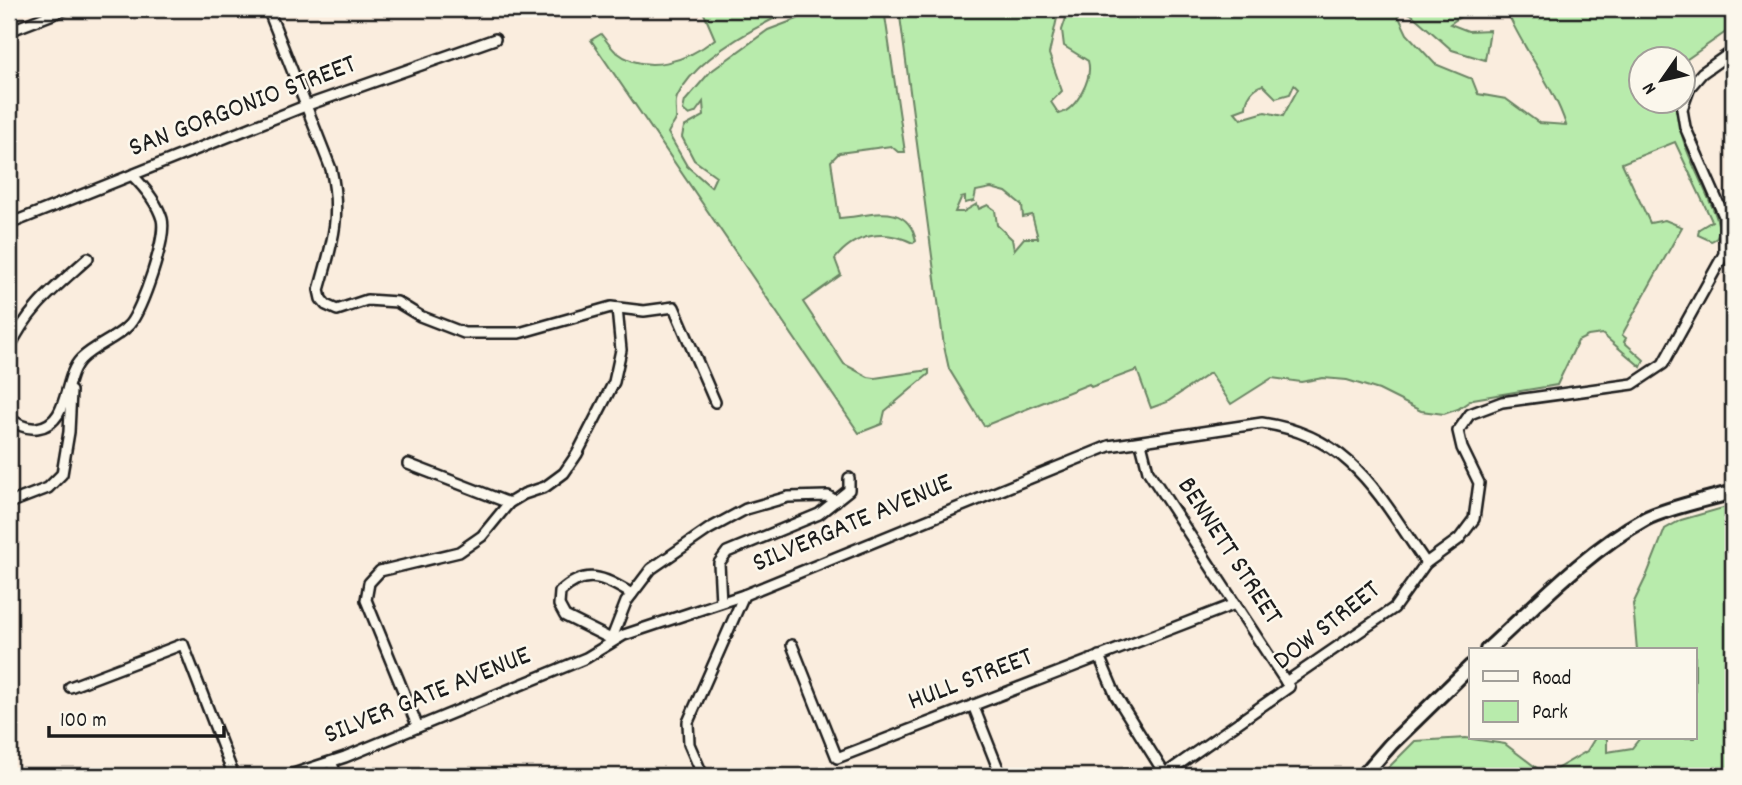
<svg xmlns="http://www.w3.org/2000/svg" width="1742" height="785" font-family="Dekko,sans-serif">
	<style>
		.green { fill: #b8ebac; stroke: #6a8464; stroke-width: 2; fill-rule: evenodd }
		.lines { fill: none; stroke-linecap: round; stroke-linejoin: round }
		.street-casing { stroke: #1c1c1c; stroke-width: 14 }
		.secondary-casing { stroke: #1c1c1c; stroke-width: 18 }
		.street { stroke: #fbf7ec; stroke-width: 9 }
		.secondary { stroke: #fbf7ec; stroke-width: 12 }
		.labels { text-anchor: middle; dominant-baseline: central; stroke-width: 5; stroke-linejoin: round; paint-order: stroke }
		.street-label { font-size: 28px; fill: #1c1c1c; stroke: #fbf7ec }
	</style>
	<rect width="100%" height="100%" fill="#faedde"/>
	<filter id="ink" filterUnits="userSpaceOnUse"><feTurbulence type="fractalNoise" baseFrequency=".0143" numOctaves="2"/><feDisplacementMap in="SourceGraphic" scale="14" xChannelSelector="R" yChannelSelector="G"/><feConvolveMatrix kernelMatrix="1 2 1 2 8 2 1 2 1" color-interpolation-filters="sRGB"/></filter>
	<g filter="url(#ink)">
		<!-- green -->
		<g class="green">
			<path d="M 702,9 L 794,9 C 757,26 695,58 677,97 C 674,103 677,112 676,119 C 675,123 670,128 668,133 L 687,166 L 711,187 L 716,176 L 694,160 L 682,137 L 684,127 L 704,116 L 703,102 L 695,113 L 689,115 L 683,110 L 685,101 L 710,72 L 768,30 L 797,19 L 814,9 L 884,9 L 905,152 L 898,152 L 891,146 L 839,153 L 831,161 L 839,218 C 868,217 907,199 916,241 L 913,243 C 885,229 855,233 835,259 L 841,275 L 803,302 L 844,364 L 868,377 L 875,378 L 929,370 L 929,374 L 885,411 L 882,424 L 859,433 L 591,40 L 601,34 C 605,39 610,46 615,51 C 646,76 687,61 715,39 Z"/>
			<path d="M 899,9 L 1059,9 L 1049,54 L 1062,91 L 1051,102 L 1059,114 C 1077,109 1093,78 1088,61 L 1064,46 L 1062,30 L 1069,9 L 1204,9 L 1218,13 L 1231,9 L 1471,9 L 1450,24 L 1468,31 L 1490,30 L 1485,60 L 1452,50 L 1411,14 L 1399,9 L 1397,13 L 1407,34 L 1435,64 L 1472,79 L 1478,94 L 1506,99 L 1539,123 L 1566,125 C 1553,84 1522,49 1506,9 L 1733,9 L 1733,27 L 1683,62 L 1692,75 L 1683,93 L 1682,60 L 1640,60 L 1640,102 L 1680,102 C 1673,134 1698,172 1710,202 C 1714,211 1720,223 1718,234 C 1717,239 1716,239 1711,241 L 1698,235 L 1699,229 L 1712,221 L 1675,142 L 1622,163 L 1650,223 L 1665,220 L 1682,227 L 1622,335 L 1626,338 L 1624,342 L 1644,360 L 1641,367 L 1602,334 L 1588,336 L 1578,341 L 1557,385 L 1473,399 L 1458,409 L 1444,414 L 1421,411 L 1379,390 L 1347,380 L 1323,378 L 1301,382 L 1272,378 L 1231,404 L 1210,373 L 1167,402 L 1151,408 L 1137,370 L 1091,387 L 1089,384 L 984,426 L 949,369 L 944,346 ZM 1263,85 L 1276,98 L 1290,94 L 1294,85 L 1298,89 L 1283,116 L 1265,112 L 1241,119 L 1235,112 L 1246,108 C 1246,98 1253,87 1263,85 ZM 991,188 L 1006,192 L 1022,205 L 1023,217 L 1032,215 L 1038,238 L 1024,238 L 1014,250 L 1012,239 L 997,225 L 995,210 L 988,205 L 979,209 L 977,204 L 963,212 L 955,212 L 961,198 L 965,197 L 965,203 L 974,201 L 976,191 Z"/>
			<polygon points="1733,505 1733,776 1380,776 1415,741 1466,738 1505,744 1546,775 1587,751 1595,738 1607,738 1607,752 1632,748 1640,738 1695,738 1695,650 1637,650 1633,604 1646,577 1665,529 1681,520"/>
		</g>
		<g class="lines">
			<!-- street casing -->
			<g class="street-casing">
				<g id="street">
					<path d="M 268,9 L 331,169 C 342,217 332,244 319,290 L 321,299 L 326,305 L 337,310 L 367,300 L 397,302 L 420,316 L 464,333 L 519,333 L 611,307 L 644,311 L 674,307 L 715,402"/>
					<polyline points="9,31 66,9"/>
					<polyline points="9,224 305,106 495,39"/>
					<path d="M 9,349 C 28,308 55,288 88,258"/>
					<path d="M 9,417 C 17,425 26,429 37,428 C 71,423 62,378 81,359 C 95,345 116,339 129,325 C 142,310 167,238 162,219 C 157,202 144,187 132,175"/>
					<polyline points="1141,443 1148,471 1286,682"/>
					<polyline points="408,464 509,503"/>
					<polyline points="9,503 48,488 62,474 69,432 71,391"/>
					<polyline points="721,602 719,563 727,552 819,514 849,490 849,478"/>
					<path d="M 613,640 L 565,616 L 559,605 L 560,592 C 587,567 604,578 632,594"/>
					<polyline points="610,643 626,602 651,569 709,529 746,509 788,497 828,496 836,501"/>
					<polyline points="792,645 837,758 1235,604"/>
					<polyline points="1099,656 1116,696 1166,776"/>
					<polyline points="1286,682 1394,608 1426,563 1459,539 1474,519 1479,483 1462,448 1458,431 1470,414 1502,402 1633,384 1663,364 1724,254 1724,216 1685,127 1682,109 1690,87 1702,73 1733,51"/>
					<polyline points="70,687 183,644 234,776"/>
					<polyline points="973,705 1001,776"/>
					<polyline points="417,725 366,600 369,583 380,571 459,552 482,536 509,503 524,494 545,487 564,473 577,454 614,382 621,350 617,308"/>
					<polyline points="331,762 337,776"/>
					<polyline points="1165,774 1289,687 1286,682"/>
					<path d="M 287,776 L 345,757 L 586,658 L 624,635 L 744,595 L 1109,446 L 1262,423 C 1352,436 1379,496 1426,563"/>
					<polyline points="703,776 689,744 688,722 744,595"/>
				</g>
			</g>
			<!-- secondary casing -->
			<g class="secondary-casing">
				<g id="secondary">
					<path d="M 1487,650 C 1536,605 1587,551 1645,519 C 1666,508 1709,499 1733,492"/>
					<polyline points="1363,776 1391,744 1471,666"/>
				</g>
			</g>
			<!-- street -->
			<use href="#street" class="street"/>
			<!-- secondary -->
			<use href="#secondary" class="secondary"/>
		</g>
	</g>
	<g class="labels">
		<!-- street labels -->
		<g class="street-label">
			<text transform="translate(243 108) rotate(-21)">SAN GORGONIO STREET</text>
			<text transform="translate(853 525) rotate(-23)">SILVERGATE AVENUE</text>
			<text transform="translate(1228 552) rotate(57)">BENNETT STREET</text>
			<text transform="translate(1328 627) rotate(-38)">DOW STREET</text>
			<text transform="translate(971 681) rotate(-21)">HULL STREET</text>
			<text transform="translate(428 697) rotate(-22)">SILVER GATE AVENUE</text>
		</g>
	</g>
	<!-- margin -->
	<rect width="1742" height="785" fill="none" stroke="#fbf7ec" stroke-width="35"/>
	<rect x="18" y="18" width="1707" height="750" fill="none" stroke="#1c1c1c" stroke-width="2.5" filter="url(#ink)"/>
	<!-- legend -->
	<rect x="1469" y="648" width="228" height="91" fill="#fbf7ec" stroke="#a29f99" stroke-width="2"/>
	<rect x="1483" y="671" width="35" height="10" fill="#fbf7ec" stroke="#a29f99" stroke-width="2"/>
	<text x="1532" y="684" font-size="21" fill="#1c1c1c">Road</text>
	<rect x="1483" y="701" width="35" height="21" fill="#b8ebac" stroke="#a29f99" stroke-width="2"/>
	<text x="1532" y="718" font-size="21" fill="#1c1c1c">Park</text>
	<!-- north arrow -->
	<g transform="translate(1662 80) rotate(236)"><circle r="33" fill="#fbf7ec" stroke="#a29f99" stroke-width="2"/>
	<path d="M0-5L12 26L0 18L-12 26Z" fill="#1c1c1c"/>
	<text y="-10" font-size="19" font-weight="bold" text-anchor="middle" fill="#1c1c1c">N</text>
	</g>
	<!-- scale -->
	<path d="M49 726v10h175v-10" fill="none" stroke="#1c1c1c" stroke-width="3.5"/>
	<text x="60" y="726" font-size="21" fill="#1c1c1c" stroke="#fbf7ec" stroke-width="5" paint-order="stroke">100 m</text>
</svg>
